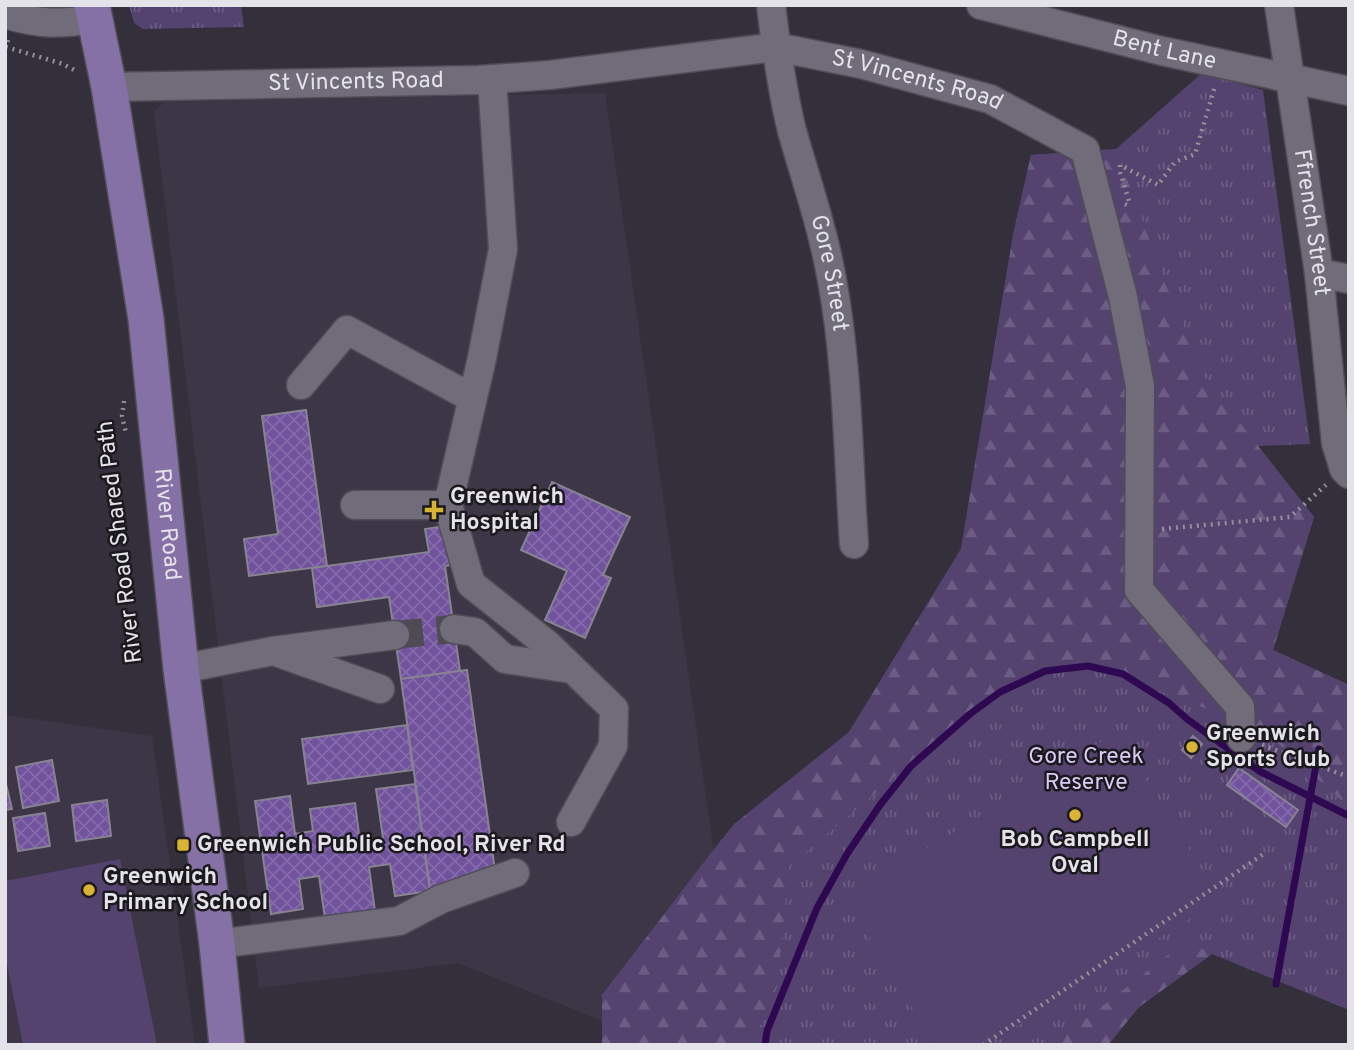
<svg xmlns="http://www.w3.org/2000/svg" width="1354" height="1050" font-family="Overpass,sans-serif">
	<style>
		.built { fill: #3c3647 }
		.grass { fill: url(#grass-tufts) }
		.forest { fill: url(#forest-firs) }
		.pitch { fill: #54426f }
		.lines { fill: none; stroke-linecap: round; stroke-linejoin: round }
		.stream { stroke: #2e0951; stroke-width: 7 }
		.building { fill: url(#building-cross-hatch); stroke: #878390; stroke-width: 2 }
		.minor-tunnel { stroke: #4f4b55; stroke-width: 28; stroke-dasharray: 28 14; stroke-linecap: butt }
		.minor-casing { stroke: #504d56; stroke-width: 31 }
		.major-casing { stroke: #504d56; stroke-width: 38 }
		.path { stroke: #928f97; stroke-width: 4.5; stroke-dasharray: 2 5; stroke-linecap: butt }
		.minor { stroke: #706c79; stroke-width: 28 }
		.major { stroke: #8671a7; stroke-width: 35 }
		.poi-dot { fill: #d9b334; stroke: #1b191e; stroke-width: 2.5 }
		.labels { text-anchor: middle; dominant-baseline: central; stroke-width: 5; stroke-linejoin: round; paint-order: stroke }
		.street-label { font-size: 23px; fill: #e5e3ea; stroke: #1b191e }
		.poi-label { font-size: 23px; font-weight: bold; fill: #e5e3ea; stroke: #1b191e; text-anchor: start }
		.park-label { font-size: 23px; fill: #dacbf5; stroke: #1b191e }
	</style>
	<defs>
		<pattern id="grass-tufts" width="24" height="20" patternUnits="userSpaceOnUse" patternTransform="scale(1.75)"><rect width="24" height="20" fill="#54426f"/><path d="M3 7l-1-3M5 7V3M7 7l1-3M15 17l-1-3M17 17v-4M19 17l1-3" fill="none" stroke="#6c5d84"/></pattern>
		<pattern id="forest-firs" width="22" height="20" patternUnits="userSpaceOnUse" patternTransform="scale(1.75)"><rect width="22" height="20" fill="#54426f"/><path d="M5 1l3.5 6h-7zM16 11l3.5 6h-7z" fill="#6c5d84"/></pattern>
		<pattern id="building-cross-hatch" width="8" height="8" patternUnits="userSpaceOnUse" patternTransform="scale(1.75)"><rect width="8" height="8" fill="#71529d"/><path d="M0 0l8 8M0 8l8-8" fill="none" stroke="#856bab"/></pattern>
	</defs>
	<rect width="100%" height="100%" fill="#34303b"/>
	<!-- built -->
	<g class="built">
		<polygon points="605,93 722,909 648,1039 458,963 259,988 154,112 164,102"/>
		<polygon points="5,715 152,736 195,1045 5,1045"/>
	</g>
	<!-- grass -->
	<g class="grass">
		<polygon points="129,5 241,5 244,27 143,29 134,23"/>
		<polygon points="1202,73 1263,90 1310,444 1257,446 1314,517 1273,650 1349,685 1349,1010 1212,954 1139,1007 1108,1045 602,1045 602,995 721,840 849,732 961,549 1013,235 1031,155 1116,149"/>
	</g>
	<!-- forest -->
	<g class="forest">
		<polygon points="1116,149 1168,290 1201,373 1314,517 1273,650 1349,685 1349,807 1263,730 1093,666 1027,677 898,774 789,866 777,987 752,1045 602,1045 602,995 734,824 849,732 961,549 1013,235 1031,155"/>
		<polygon points="1186,941 1212,954 1139,1007 1108,1045 1052,1045"/>
	</g>
	<!-- pitch -->
	<g class="pitch">
		<polygon points="1117,732 1220,900 986,1045 935,1045 846,899"/>
		<polygon points="120,859 157,1045 23,1045 5,954 5,881"/>
	</g>
	<g class="lines">
		<!-- stream -->
		<g class="stream">
			<polyline points="1276,984 1319,749"/>
			<polyline points="765,1045 767,1031 817,908 847,854 880,805 911,766 970,714 1000,692 1045,671 1088,666 1123,674 1169,703 1187,719 1259,771 1349,816"/>
		</g>
	</g>
	<!-- building -->
	<g class="building">
		<polygon points="306,410 327,566 249,576 244,539 278,534 262,416"/>
		<polygon points="552,482 630,517 603,575 611,578 585,638 545,620 567,571 521,550"/>
		<polygon points="447,526 452,565 445,566 460,671 401,679 389,597 317,607 312,568 429,552 425,529"/>
		<polygon points="467,670 496,878 430,888 401,679"/>
		<polygon points="407,725 413,770 308,784 302,739"/>
		<polygon points="1193,736 1202,744 1191,758 1182,750"/>
		<polygon points="52,760 59,801 23,808 16,767"/>
		<polygon points="1239,768 1298,810 1286,827 1227,785"/>
		<polygon points="5,780 12,809 5,810"/>
		<polygon points="415,784 430,891 395,896 390,864 369,867 376,919 326,926 319,876 299,879 303,909 271,914 255,801 290,796 295,834 313,831 310,809 355,803 360,842 383,838 376,789"/>
		<polygon points="107,800 111,836 76,841 72,805"/>
		<polygon points="45,813 50,846 18,851 13,818"/>
	</g>
	<g class="lines">
		<!-- minor-tunnel -->
		<polyline class="minor-tunnel" points="395,635 454,629"/>
		<!-- minor casing -->
		<g class="minor-casing">
			<g id="minor">
				<path id="s1" d="M 771,5 C 776,47 782,90 792,131 C 806,180 823,229 832,280 C 848,367 848,456 854,544"/>
				<path id="s2" d="M 981,5 L 1162,51 L 1349,91"/>
				<path id="s3" d="M 1279,5 L 1319,273 L 1336,443 L 1344,469 L 1349,474"/>
				<path d="M 5,14 C 41,25 60,24 96,19"/>
				<polyline points="492,79 503,249 482,358 448,505 471,584 548,645 614,709 613,746 571,822"/>
				<path id="s4" d="M 109,87 L 479,80 L 550,75 L 776,47 L 861,64 L 990,99 L 1085,150 L 1123,297 L 1140,386 L 1139,590 L 1240,707 L 1241,738"/>
				<polyline points="1319,273 1349,279"/>
				<polyline points="301,385 347,330 472,398"/>
				<polyline points="355,505 448,505"/>
				<polyline points="454,629 475,632 505,659 571,669"/>
				<polyline points="279,653 380,689"/>
				<polyline points="181,669 273,651 395,635"/>
				<polyline points="217,944 399,921 441,899 515,873"/>
			</g>
		</g>
		<!-- major casing -->
		<g class="major-casing">
			<g id="major">
				<path id="s5" d="M 92,5 L 109,87 L 146,319 L 181,669 L 217,944 L 227,1045"/>
			</g>
		</g>
		<!-- path -->
		<g class="path">
			<polyline points="8,40 6,47 63,64 76,71"/>
			<polyline points="1125,204 1127,205 1129,201 1120,172 1120,165 1158,185 1175,162 1195,154 1215,86"/>
			<polyline points="124,401 122,416 126,433"/>
			<polyline points="1162,529 1290,517 1326,485"/>
			<polyline points="1262,745 1349,777"/>
			<polyline points="983,1045 1265,853"/>
		</g>
		<!-- minor -->
		<use href="#minor" class="minor"/>
		<!-- major -->
		<use href="#major" class="major"/>
	</g>
	<!-- markers -->
	<g class="poi-dot">
		<path d="M430.5 499.5h7v7h7v7h-7v7h-7v-7h-7v-7h7z"/>
		<circle cx="1192" cy="747" r="7"/>
		<circle cx="1075" cy="815" r="7"/>
		<rect x="176" y="838" width="14" height="14" rx="3.5"/>
		<circle cx="89" cy="890" r="7"/>
	</g>
	<g class="labels">
		<!-- street labels -->
		<g class="street-label">
			<text stroke="none"><textPath href="#s2" startOffset="189">Bent Lane</textPath></text>
			<text stroke="none"><textPath href="#s4" startOffset="247">St Vincents Road</textPath></text>
			<text stroke="none"><textPath href="#s4" startOffset="814">St Vincents Road</textPath></text>
			<text stroke="none"><textPath href="#s3" startOffset="220">Ffrench Street</textPath></text>
			<text stroke="none"><textPath href="#s1" startOffset="275">Gore Street</textPath></text>
			<text stroke="none"><textPath href="#s5" startOffset="525">River Road</textPath></text>
			<text transform="translate(121 542) rotate(-97)">River Road Shared Path</text>
		</g>
		<!-- poi labels -->
		<g class="poi-label">
			<text x="450" y="497">Greenwich<tspan x="450" dy="26">Hospital</tspan></text>
			<text x="1206" y="734">Greenwich<tspan x="1206" dy="26">Sports Club</tspan></text>
			<text x="1075" y="840" text-anchor="middle">Bob Campbell<tspan x="1075" dy="26">Oval</tspan></text>
			<text x="197" y="845">Greenwich Public School, River Rd</text>
			<text x="103" y="877">Greenwich<tspan x="103" dy="26">Primary School</tspan></text>
		</g>
		<!-- park labels -->
		<g class="park-label">
			<text x="1086" y="757">Gore Creek<tspan x="1086" dy="26">Reserve</tspan></text>
		</g>
	</g>
	<!-- border -->
	<rect width="1354" height="1050" fill="none" stroke="#e5e3ea" stroke-width="14"/>
</svg>
